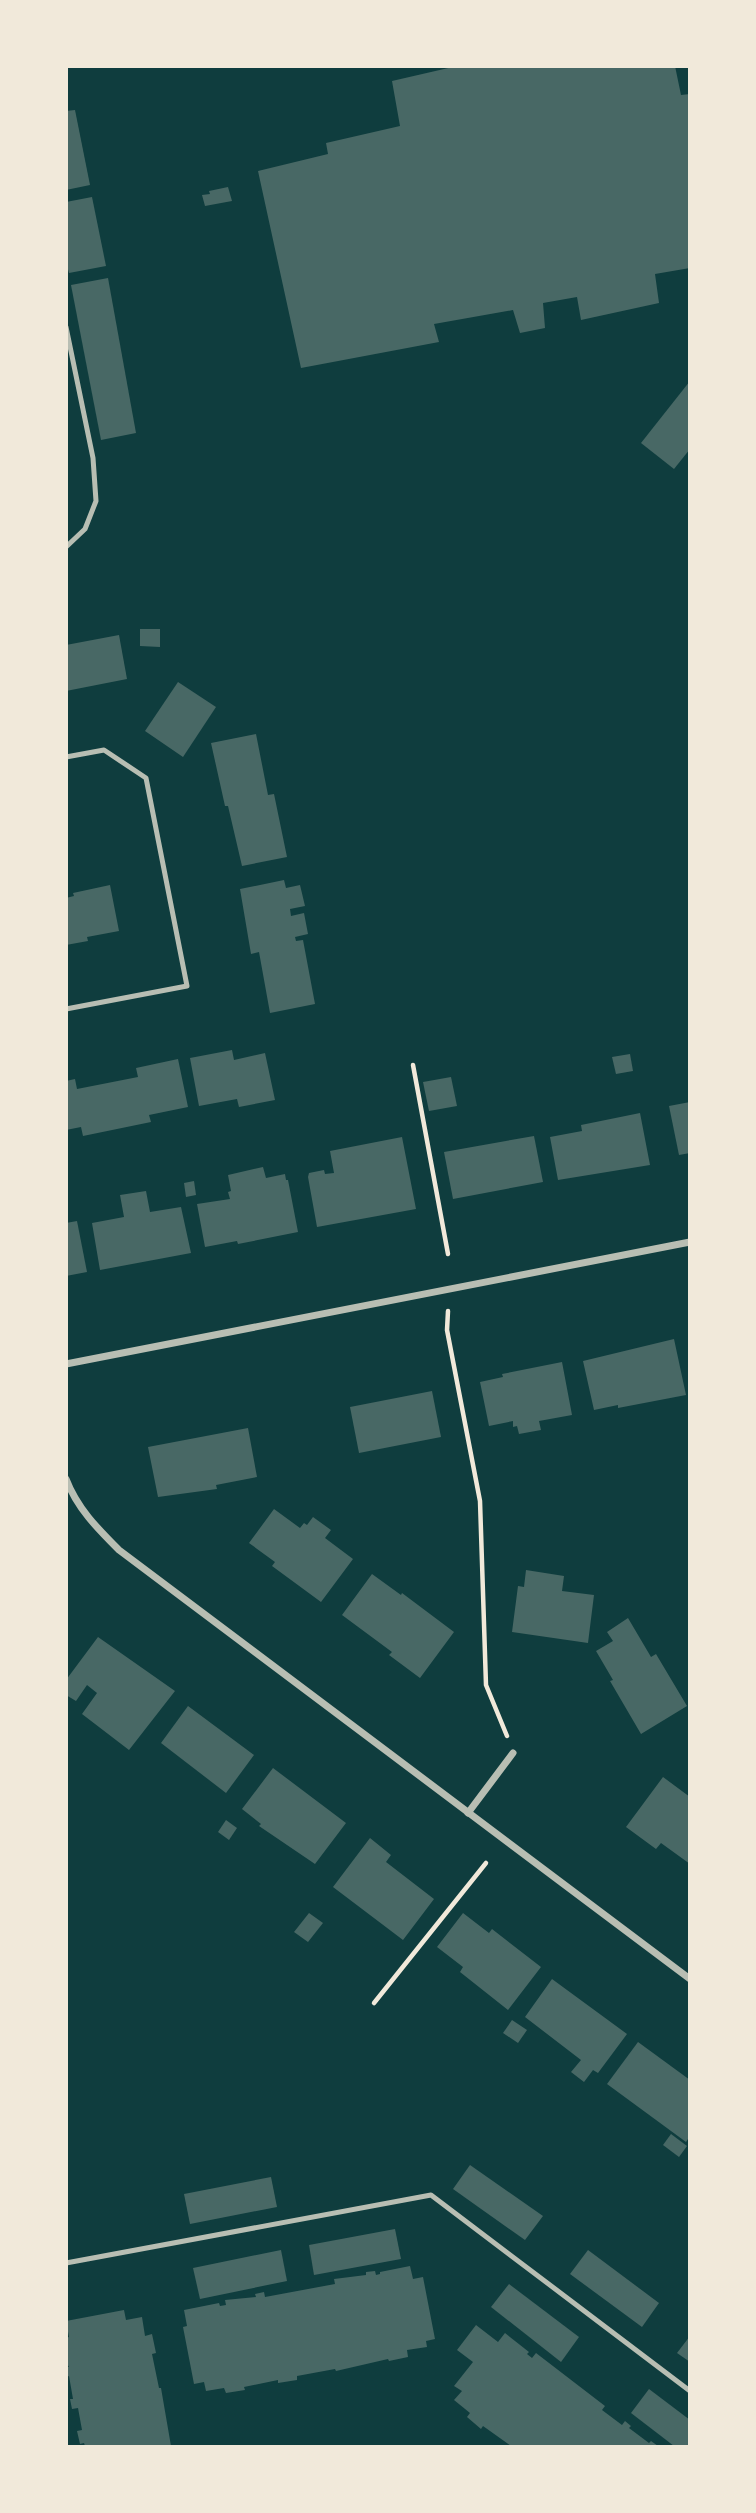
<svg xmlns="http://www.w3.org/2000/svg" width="756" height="2513" font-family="'DM Sans',sans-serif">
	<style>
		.building { fill: #486865 }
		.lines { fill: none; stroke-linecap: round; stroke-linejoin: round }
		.path { stroke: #f1e9da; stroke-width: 4.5 }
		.service { stroke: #b8beb3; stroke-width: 5 }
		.minor { stroke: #b8beb3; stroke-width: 7 }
	</style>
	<rect width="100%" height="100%" fill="#0f3d3e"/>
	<!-- building -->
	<g class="building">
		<polygon points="457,66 675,66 681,95 690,94 690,268 655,274 659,303 581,320 577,297 543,303 545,328 520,333 513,310 434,324 439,342 301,368 258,171 328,154 326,143 400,126 392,81"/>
		<polygon points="75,110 90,185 66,190 66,111"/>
		<polygon points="228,187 232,201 205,206 202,195 210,194 209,191"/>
		<polygon points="92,197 106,266 69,273 66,262 66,202"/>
		<polygon points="108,278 136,433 101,440 71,285"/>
		<polygon points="690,381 690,449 674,469 641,443"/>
		<polygon points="140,629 160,629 160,647 140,646"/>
		<polygon points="119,635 127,679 66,691 66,645"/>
		<polygon points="178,682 216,707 183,757 145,731"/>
		<polygon points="256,734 268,795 274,794 287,857 242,866 228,806 225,806 211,743"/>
		<polygon points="284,880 286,888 300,885 305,906 290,909 291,916 304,913 308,934 295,937 296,941 303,940 315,1004 270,1013 259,952 251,954 240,889"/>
		<polygon points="110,885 119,931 87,937 88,941 66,945 66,898 74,896 73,893"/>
		<polygon points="232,1050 234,1060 265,1053 275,1100 239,1107 237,1099 199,1106 190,1058"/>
		<polygon points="630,1054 633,1071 616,1074 612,1057"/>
		<polygon points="178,1059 188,1107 149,1115 151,1122 83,1136 81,1127 66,1130 66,1081 75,1079 77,1089 138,1077 136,1068"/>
		<polygon points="451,1077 457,1106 429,1111 423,1082"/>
		<polygon points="690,1102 690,1153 679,1155 669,1106"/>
		<polygon points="640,1113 650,1165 558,1180 550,1137 582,1131 581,1125"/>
		<polygon points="534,1136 543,1182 453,1199 444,1152"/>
		<polygon points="402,1137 416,1209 317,1227 308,1177 309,1173 324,1170 325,1174 334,1173 330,1151"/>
		<polygon points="263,1167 266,1178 285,1174 286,1180 288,1180 298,1232 238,1244 237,1241 205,1247 197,1204 230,1199 228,1192 231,1191 228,1175"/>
		<polygon points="194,1181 196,1195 186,1197 184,1183"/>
		<polygon points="146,1191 150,1212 181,1207 191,1253 100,1270 92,1223 124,1217 120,1195"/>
		<polygon points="77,1221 87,1272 66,1276 66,1223"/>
		<polygon points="674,1339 686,1395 618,1408 618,1405 594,1410 583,1361"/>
		<polygon points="562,1362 572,1415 539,1421 541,1430 519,1434 517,1426 513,1427 513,1421 489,1426 480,1382 503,1377 502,1374"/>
		<polygon points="432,1391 441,1437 359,1453 350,1407"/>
		<polygon points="248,1428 257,1477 216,1485 217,1489 158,1497 148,1447"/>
		<polygon points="274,1509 300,1528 304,1523 307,1525 313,1517 331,1530 325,1538 353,1559 321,1602 272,1566 275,1562 249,1543"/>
		<polygon points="526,1570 564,1576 562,1591 594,1595 588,1643 512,1632 518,1586 524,1587"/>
		<polygon points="372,1574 401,1595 402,1593 454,1632 420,1678 389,1655 392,1652 342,1615"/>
		<polygon points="628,1618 651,1657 656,1654 687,1706 641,1734 610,1681 613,1680 596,1651 613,1641 607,1632"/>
		<polygon points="98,1637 175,1691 129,1750 82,1714 97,1693 87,1685 76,1701 66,1695 66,1680"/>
		<polygon points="188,1706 254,1755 226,1793 161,1743"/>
		<polygon points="273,1768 346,1823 315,1864 259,1826 261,1824 242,1809"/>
		<polygon points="663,1777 690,1797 690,1864 661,1843 656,1849 626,1827"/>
		<polygon points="226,1820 237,1828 229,1840 218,1832"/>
		<polygon points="370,1838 391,1855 386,1862 434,1899 403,1940 333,1887"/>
		<polygon points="309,1913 323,1923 308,1942 294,1932"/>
		<polygon points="463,1913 489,1933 492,1929 541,1967 508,2010 460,1972 463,1967 437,1947"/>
		<polygon points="552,1979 627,2034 598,2073 593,2070 584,2082 571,2072 581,2060 525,2017"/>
		<polygon points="512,2020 527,2030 518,2043 503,2033"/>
		<polygon points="638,2042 690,2080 690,2136 686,2142 607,2084"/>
		<polygon points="671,2134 687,2146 679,2157 663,2145"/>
		<polygon points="470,2165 543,2216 525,2240 453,2189"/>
		<polygon points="271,2177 277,2207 190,2224 184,2194"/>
		<polygon points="395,2229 401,2259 314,2275 309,2245"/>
		<polygon points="281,2250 287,2281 200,2299 193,2268"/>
		<polygon points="588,2250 659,2303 642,2327 570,2274"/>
		<polygon points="410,2266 413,2279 423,2277 435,2339 426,2341 427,2347 407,2350 408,2357 389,2361 388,2359 336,2371 335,2369 297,2376 297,2380 278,2383 278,2380 244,2387 245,2390 226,2393 224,2388 206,2391 204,2382 194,2384 183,2327 187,2326 184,2310 219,2303 220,2306 226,2305 225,2300 256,2297 255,2294 264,2292 265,2297 335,2284 334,2279 366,2275 366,2272 375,2271 376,2275 380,2274 380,2272"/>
		<polygon points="509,2284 579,2337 561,2362 491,2307"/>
		<polygon points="124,2310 126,2320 142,2317 145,2336 152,2334 156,2353 152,2354 159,2388 161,2388 171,2446 85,2446 84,2443 80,2444 77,2431 82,2430 78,2408 72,2409 70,2399 73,2399 69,2376 66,2377 66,2367 69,2367 66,2362 66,2338 69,2337 66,2321"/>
		<polygon points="476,2325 498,2342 505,2333 529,2352 527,2354 532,2358 536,2353 605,2406 602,2410 622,2425 625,2421 631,2426 629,2428 649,2443 651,2441 658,2446 511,2446 483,2426 481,2429 467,2417 470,2413 454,2400 462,2391 454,2386 473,2362 457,2350"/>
		<polygon points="690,2336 690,2362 677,2353"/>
		<polygon points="649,2389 690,2420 690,2446 674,2446 631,2413"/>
	</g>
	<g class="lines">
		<!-- path -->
		<g class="path">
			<polyline points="413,1065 448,1254"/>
			<polyline points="448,1311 447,1330 480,1501 486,1685 507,1736"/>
			<polyline points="374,2003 486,1863"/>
		</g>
		<!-- service -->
		<g class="service">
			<polyline points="66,327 93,458 96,501 85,529 66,547"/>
			<polyline points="66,757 104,750 146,778 187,986 66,1009"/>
			<polyline points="66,2263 431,2195 690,2391"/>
		</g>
		<!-- minor -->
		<g class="minor">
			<polyline points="66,1364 690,1242"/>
			<path d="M 66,1479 C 77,1508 97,1528 119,1550 L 690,1979"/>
			<polyline points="468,1813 513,1753"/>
		</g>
	</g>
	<!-- border -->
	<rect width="756" height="2513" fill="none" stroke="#f1e9da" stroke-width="136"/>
</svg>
